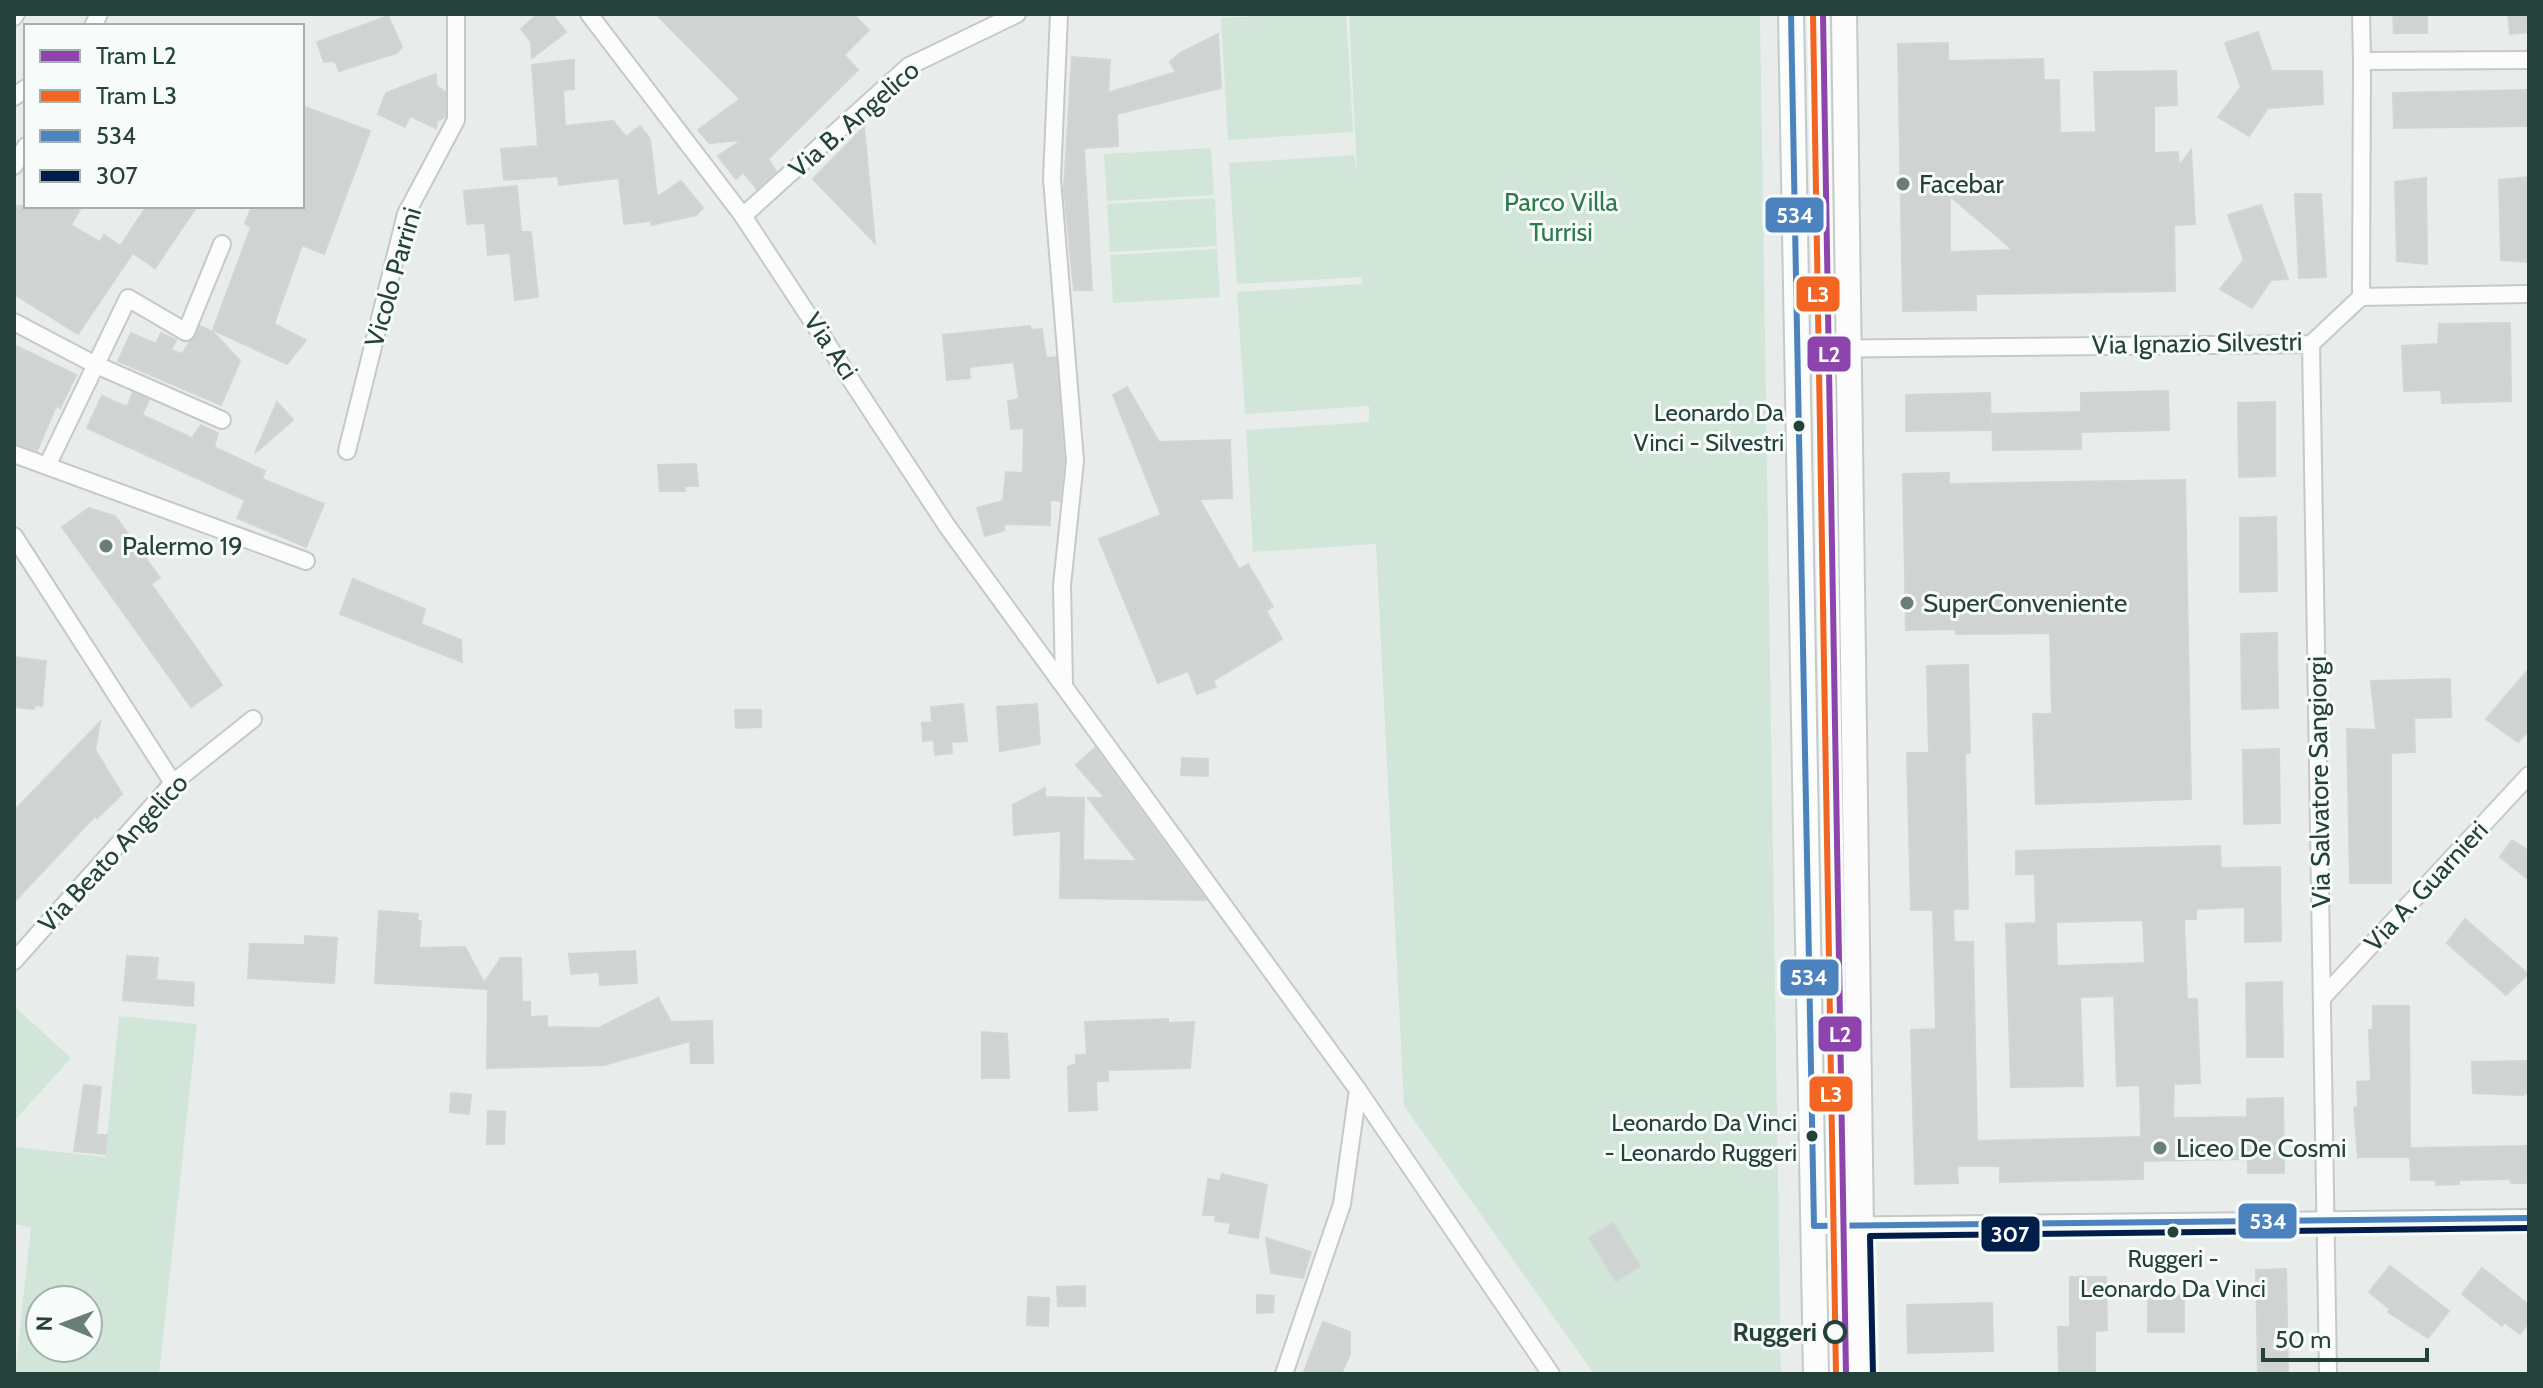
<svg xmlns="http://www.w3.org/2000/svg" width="2543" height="1388" font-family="Cabin,sans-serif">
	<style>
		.green { fill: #d1e6d8; fill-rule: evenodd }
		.building { fill: #cfd4d2; stroke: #d1d6d4; stroke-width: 2; fill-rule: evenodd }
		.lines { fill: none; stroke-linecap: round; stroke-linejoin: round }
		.street-casing { stroke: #c5cac8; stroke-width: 20 }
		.secondary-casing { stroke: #c3cbc8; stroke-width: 28 }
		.street { stroke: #fcfcfc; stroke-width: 16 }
		.secondary { stroke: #fcfcfc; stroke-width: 24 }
		.bus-1-casing { stroke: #f7fbf9; stroke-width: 12 }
		.bus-2-casing { stroke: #f7fbf9; stroke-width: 12 }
		.bus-1 { stroke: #4c83be; stroke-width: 6 }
		.bus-2 { stroke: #001e49; stroke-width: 6 }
		.tram-1-casing { stroke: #f7fbf9; stroke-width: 12 }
		.tram-2-casing { stroke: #f7fbf9; stroke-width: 12 }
		.tram-1 { stroke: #8e44ad; stroke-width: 6 }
		.tram-2 { stroke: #f26522; stroke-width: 6 }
		.poi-dot { fill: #697e78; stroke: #f7fbf9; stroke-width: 3 }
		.bus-dot { fill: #24423a; stroke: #f7fbf9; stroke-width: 3 }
		.stop-dot { fill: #f7fbf9; stroke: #24423a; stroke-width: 4 }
		.labels { text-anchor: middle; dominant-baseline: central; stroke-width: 6; stroke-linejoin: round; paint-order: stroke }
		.bus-label { font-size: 24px; fill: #24423a; stroke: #f7fbf9; text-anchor: end }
		.street-label { font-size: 26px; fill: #24423a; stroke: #f7fbf9 }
		.poi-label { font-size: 26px; fill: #24423a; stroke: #f7fbf9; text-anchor: start }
		.park-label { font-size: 26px; fill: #2d7a4b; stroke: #f7fbf9 }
		.stop-label { font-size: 26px; font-weight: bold; fill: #24423a; stroke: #f7fbf9; text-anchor: end }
		.line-badge { stroke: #f7fbf9; stroke-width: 3 }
		.badge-label { font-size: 22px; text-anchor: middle; font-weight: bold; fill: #fff }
	</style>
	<rect width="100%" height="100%" fill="#e8edeb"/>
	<!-- green -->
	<g class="green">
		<polygon points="1290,14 1346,14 1353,132 1228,140 1221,18"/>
		<polygon points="1349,14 1760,14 1781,1374 1594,1374 1404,1106 1376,544 1253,552 1246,430 1369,422 1369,406 1245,414 1237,292 1362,284 1362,277 1237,284 1229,163 1354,155 1357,172"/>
		<polygon points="1211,148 1214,195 1107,201 1104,154"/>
		<polygon points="1215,198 1217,246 1110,252 1107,204"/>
		<polygon points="1217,249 1220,297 1113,303 1110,255"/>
		<polygon points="14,1006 71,1058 14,1121"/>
		<path d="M 119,1016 L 197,1024 L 159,1374 L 15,1374 L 31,1227 L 14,1224 L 15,1147 L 105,1157 ZM 40,1300 L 88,1300 L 88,1348 L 40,1348 Z"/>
	</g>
	<!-- building -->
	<g class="building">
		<polygon points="538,14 552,14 566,32 532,58 531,42 521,29"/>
		<polygon points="656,14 853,14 869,30 844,55 858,70 768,159 776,171 757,189 743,172 736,179 718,156 742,140 709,143 698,130 740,99"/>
		<polygon points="2393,14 2427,14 2427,33 2394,33"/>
		<polygon points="2508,14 2529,14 2529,32 2510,34"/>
		<polygon points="388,16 402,47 397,53 339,71 335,61 324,62 317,42"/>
		<polygon points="2258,32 2272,71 2322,71 2323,104 2268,108 2249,136 2218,117 2241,87 2225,43"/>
		<polygon points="1218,34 1221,88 1117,114 1118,146 1084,148 1092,290 1074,290 1064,189 1072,57 1110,60 1108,93 1176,72 1170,62 1180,53"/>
		<path d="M 1948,43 L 1948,61 L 2043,59 L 2044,80 L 2059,80 L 2060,133 L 2096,132 L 2094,72 L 2176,71 L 2177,105 L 2154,106 L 2154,153 L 2178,152 L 2179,166 L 2191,150 L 2195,224 L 2174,225 L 2175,291 L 1976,294 L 1976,310 L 1903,311 L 1898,44 ZM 1950,196 L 2013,250 L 1950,252 Z"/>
		<polygon points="574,60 574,89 563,90 565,126 613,121 626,137 640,126 650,139 657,197 681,181 703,208 696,215 651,225 651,221 624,224 619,178 559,185 558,176 504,180 501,149 538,146 532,65"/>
		<polygon points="436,74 436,85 445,92 445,117 437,121 436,128 410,116 405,127 378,114 386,93"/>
		<polygon points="2529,90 2529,126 2394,128 2393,93"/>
		<polygon points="302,106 370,131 324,254 302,245 274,324 306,340 287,364 213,330 251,227 245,224 252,206 302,206"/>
		<polygon points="864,127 875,243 813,179"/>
		<polygon points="2529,177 2529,262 2501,260 2499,180"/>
		<polygon points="2426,178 2427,264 2397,261 2395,182"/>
		<polygon points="517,186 521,232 531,232 538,297 515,300 510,253 488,255 485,223 467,224 464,191"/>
		<polygon points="2295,194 2321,194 2326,277 2299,278"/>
		<polygon points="2261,205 2288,279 2271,280 2252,308 2220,289 2244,260 2228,215"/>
		<polygon points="14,206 82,206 71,225 100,242 104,235 132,254 78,334 14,294"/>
		<polygon points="147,206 197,206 155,268 121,245"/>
		<polygon points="2510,323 2511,401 2442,403 2441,390 2404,391 2402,346 2438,344 2439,324"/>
		<polygon points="200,326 213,332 240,361 221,405 118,361 131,333 156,344 161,333 176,340 171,350 182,354"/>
		<polygon points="1030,326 1031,330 1042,329 1046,358 1056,357 1064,461 1060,501 1050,500 1050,525 1003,524 1005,530 985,536 977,508 1003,501 1006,472 1023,473 1024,428 1011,429 1008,401 1019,399 1014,362 969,367 970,378 947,380 943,335"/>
		<polygon points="14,345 76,375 60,408 56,406 37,451 14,443"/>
		<polygon points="1127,387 1159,442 1230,440 1232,498 1199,499 1239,569 1248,564 1273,607 1266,611 1282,639 1213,681 1216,687 1197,694 1188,671 1158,683 1099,539 1161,515 1113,395"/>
		<polygon points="2168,391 2169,430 2081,432 2081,449 1993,450 1992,414 2081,412 2081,393"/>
		<polygon points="133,393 149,400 142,415 192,438 201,425 218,433 214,447 265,471 262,479 324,504 306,547 237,518 245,500 87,428 102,396 127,407"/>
		<polygon points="1990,393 1991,430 1906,431 1906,395"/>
		<polygon points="277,402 293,420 255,453"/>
		<polygon points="2275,402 2275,476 2239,477 2238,403"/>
		<polygon points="696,464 698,486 684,486 685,491 660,491 658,465"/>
		<polygon points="1949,473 1949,484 2185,480 2191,799 2036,804 2033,714 2052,714 2050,633 1956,634 1956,629 1906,630 1903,474"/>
		<polygon points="89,508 115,516 160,578 151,584 222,685 191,707 62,527"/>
		<polygon points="2276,517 2277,591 2240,592 2240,518"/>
		<polygon points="353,579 425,609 421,624 461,640 462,662 340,614"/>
		<polygon points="2277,633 2278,708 2242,709 2241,634"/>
		<polygon points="14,657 46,661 42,706 35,705 34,709 14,707"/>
		<path d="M 1968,665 L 1970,753 L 1965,753 L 1968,909 L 1953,909 L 1954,942 L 1973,942 L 1977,1141 L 2141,1137 L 2140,1085 L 2117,1086 L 2114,996 L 2080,997 L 2083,1086 L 2011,1087 L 2006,924 L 2036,923 L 2035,874 L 2016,874 L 2016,851 L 2220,846 L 2221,868 L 2280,867 L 2281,941 L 2245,942 L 2245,907 L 2196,909 L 2196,919 L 2184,919 L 2187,999 L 2197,999 L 2200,1083 L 2174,1084 L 2173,1118 L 2247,1117 L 2247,1099 L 2283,1098 L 2284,1173 L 2248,1173 L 2248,1159 L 2143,1161 L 2143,1179 L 2000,1182 L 2000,1166 L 1957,1166 L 1958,1183 L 1915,1184 L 1911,1030 L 1936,1029 L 1933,910 L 1911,910 L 1907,753 L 1929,753 L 1927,666 ZM 2143,920 L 2145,963 L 2057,966 L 2056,922 Z"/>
		<polygon points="2529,669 2529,730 2518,742 2486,719"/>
		<polygon points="2450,679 2451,717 2414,718 2415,752 2391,753 2391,883 2350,883 2347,729 2376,730 2371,681"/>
		<polygon points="963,704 967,741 951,742 952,753 935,755 934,740 923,741 922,723 932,722 931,707"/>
		<polygon points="1037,704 1040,744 1000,751 997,707"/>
		<polygon points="735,710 761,710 761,727 736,728"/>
		<polygon points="100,722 95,750 122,794 97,818 95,816 14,902 14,811"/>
		<polygon points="1095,748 1206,900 1060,898 1061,831 1014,835 1013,805 1045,788 1045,797 1084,798 1083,860 1137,861 1088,798 1105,798 1076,765"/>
		<polygon points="2279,749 2280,823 2244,824 2243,750"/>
		<polygon points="1182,758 1208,759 1208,776 1181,775"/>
		<polygon points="2512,840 2529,851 2529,880 2500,857"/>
		<polygon points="379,911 418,914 417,921 421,921 419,948 465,947 484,983 501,958 521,958 522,1002 530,1002 530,1017 547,1016 547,1027 599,1028 658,998 671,1022 712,1021 713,1063 691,1063 690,1041 604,1065 487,1068 488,989 375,983"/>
		<polygon points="2465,919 2528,974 2506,995 2447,943"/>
		<polygon points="305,936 337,938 334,983 248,978 250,944 305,945"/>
		<polygon points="635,951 637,983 600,985 599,972 571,974 569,954"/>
		<polygon points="127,956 158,958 156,980 194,983 193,1006 123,1000"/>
		<polygon points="2282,982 2283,1057 2247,1057 2246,983"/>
		<polygon points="2373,1006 2409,1006 2410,1148 2529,1146 2529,1183 2511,1183 2510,1179 2459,1180 2459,1184 2436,1185 2436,1180 2411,1180 2410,1157 2358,1157 2354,1108 2358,1106 2357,1082 2371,1081 2369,1030 2373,1030"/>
		<polygon points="1168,1019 1168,1023 1194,1022 1190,1068 1108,1070 1108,1081 1096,1081 1097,1110 1069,1111 1068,1067 1076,1064 1076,1055 1087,1055 1085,1022"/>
		<polygon points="982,1032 1007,1034 1009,1078 982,1078"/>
		<polygon points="2529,1061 2529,1092 2523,1095 2473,1093 2472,1062"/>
		<polygon points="84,1085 101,1087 96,1135 107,1135 105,1154 74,1151"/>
		<polygon points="451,1093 471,1095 469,1114 450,1112"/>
		<polygon points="488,1111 505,1112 504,1144 487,1144"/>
		<polygon points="1222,1174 1267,1185 1258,1238 1229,1233 1231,1223 1215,1221 1216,1215 1203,1215 1208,1179 1220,1181"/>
		<polygon points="1613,1223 1640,1266 1616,1281 1589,1238"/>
		<polygon points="1266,1238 1311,1252 1303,1278 1271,1273"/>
		<polygon points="2390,1266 2449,1311 2428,1338 2388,1312 2390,1309 2369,1292"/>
		<polygon points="2482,1268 2529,1305 2529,1322 2520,1334 2504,1322 2502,1326 2462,1294"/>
		<polygon points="2286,1269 2288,1374 2258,1374 2256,1270"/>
		<polygon points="2070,1277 2106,1277 2107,1330 2095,1331 2095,1373 2059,1374 2058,1327 2070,1327"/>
		<polygon points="1085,1286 1085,1306 1058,1306 1057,1287"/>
		<polygon points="1257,1295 1274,1296 1273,1312 1257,1313"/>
		<polygon points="2184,1295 2184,1332 2148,1332 2148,1296"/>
		<polygon points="1028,1297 1049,1298 1048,1326 1027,1325"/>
		<polygon points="1992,1303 1993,1351 1908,1353 1907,1305"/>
		<polygon points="1323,1322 1350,1332 1350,1354 1341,1374 1303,1374"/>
	</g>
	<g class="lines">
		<!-- street casing -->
		<g class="street-casing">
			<g id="street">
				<polyline points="589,14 743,216 947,526 1358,1090 1342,1204 1284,1374"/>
				<polyline points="1059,14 1052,179 1075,461 1062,585 1064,685"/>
				<polyline points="2361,14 2362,61"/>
				<polyline points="14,17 16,14"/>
				<polyline points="93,26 99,14"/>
				<polyline points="14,97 26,88"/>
				<polyline points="14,166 26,146"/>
				<polyline points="743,216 909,66 1017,14"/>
				<polyline points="2361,297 2362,61 2529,60"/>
				<polyline points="14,322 94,364 222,420"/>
				<polyline points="2311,344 2328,1374"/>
				<polyline points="1797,349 2311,344 2361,297 2529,294"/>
				<polyline points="347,451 406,214 456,120 456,14"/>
				<polyline points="14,454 306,561"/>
				<polyline points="47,466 128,298 186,332 222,244"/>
				<polyline points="14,536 173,783"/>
				<polyline points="14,961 173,783 253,719"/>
				<polyline points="2323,997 2529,775"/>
				<polyline points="1358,1090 1551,1374"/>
				<polyline points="1814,1226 2529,1218"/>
			</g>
		</g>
		<!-- secondary casing -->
		<g class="secondary-casing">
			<g id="secondary">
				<polyline points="1791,14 1816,1374"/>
				<polyline points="1844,14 1863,1374"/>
			</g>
		</g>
		<!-- street -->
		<use href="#street" class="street"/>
		<!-- secondary -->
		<use href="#secondary" class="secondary"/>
		<!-- bus-1 casing -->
		<g class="bus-1-casing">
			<polyline id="bus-1" points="1791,14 1814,1226 2529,1218"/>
		</g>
		<!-- bus-2 casing -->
		<g class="bus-2-casing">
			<polyline id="bus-2" points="1873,1374 1870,1236 2529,1228"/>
		</g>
		<!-- bus-1 -->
		<use href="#bus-1" class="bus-1"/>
		<!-- bus-2 -->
		<use href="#bus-2" class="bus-2"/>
		<!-- tram-1 casing -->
		<g class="tram-1-casing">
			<polyline id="tram-1" points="1823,14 1846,1374"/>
		</g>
		<!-- tram-2 casing -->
		<g class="tram-2-casing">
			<polyline id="tram-2" points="1813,14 1836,1374"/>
		</g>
		<!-- tram-1 -->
		<use href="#tram-1" class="tram-1"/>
		<!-- tram-2 -->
		<use href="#tram-2" class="tram-2"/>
	</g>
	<!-- markers -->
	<g class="poi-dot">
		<circle cx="1903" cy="184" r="8"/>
		<circle cx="106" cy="546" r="8"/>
		<circle cx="1907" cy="603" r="8"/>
		<circle cx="2160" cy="1148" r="8"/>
	</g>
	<g class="bus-dot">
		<circle cx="1799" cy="426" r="7"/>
		<circle cx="1812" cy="1136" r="7"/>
		<circle cx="2173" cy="1232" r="7"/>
	</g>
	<circle class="stop-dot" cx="1835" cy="1332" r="10"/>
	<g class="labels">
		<!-- bus labels -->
		<g class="bus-label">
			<text x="1784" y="412">Leonardo Da<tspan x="1784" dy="30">Vinci - Silvestri</tspan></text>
			<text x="1797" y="1122">Leonardo Da Vinci<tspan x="1797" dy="30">- Leonardo Ruggeri</tspan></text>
			<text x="2173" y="1258" text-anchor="middle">Ruggeri -<tspan x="2173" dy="30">Leonardo Da Vinci</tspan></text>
		</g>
		<!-- street labels -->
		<g class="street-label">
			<text transform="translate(854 119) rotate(-41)">Via B. Angelico</text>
			<text transform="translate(393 277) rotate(-74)">Vicolo Parrini</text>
			<text transform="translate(2197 343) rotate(-1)">Via Ignazio Silvestri</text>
			<text transform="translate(831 346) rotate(56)">Via Aci</text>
			<text transform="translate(2319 782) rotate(-91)">Via Salvatore Sangiorgi</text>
			<text transform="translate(113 853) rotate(-47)">Via Beato Angelico</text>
			<text transform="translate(2426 886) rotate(-47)">Via A. Guarnieri</text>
		</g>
		<!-- poi labels -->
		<g class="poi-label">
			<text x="1919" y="184">Facebar</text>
			<text x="122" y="546">Palermo 19</text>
			<text x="1923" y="603">SuperConveniente</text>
			<text x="2176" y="1148">Liceo De Cosmi</text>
		</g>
		<!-- park labels -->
		<g class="park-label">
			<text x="1561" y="202">Parco Villa<tspan x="1561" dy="30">Turrisi</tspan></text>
		</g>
		<!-- stop labels -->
		<g class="stop-label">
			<text x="1817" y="1332">Ruggeri</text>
		</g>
	</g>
	<g class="line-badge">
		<rect x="1764" y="196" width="61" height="38" rx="8" fill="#4c83be"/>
		<rect x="1795" y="275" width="46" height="38" rx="8" fill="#f26522"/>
		<rect x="1806" y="335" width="46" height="38" rx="8" fill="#8e44ad"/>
		<rect x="1779" y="958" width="61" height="39" rx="8" fill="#4c83be"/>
		<rect x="1817" y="1015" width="46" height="38" rx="8" fill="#8e44ad"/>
		<rect x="1808" y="1075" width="46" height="38" rx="8" fill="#f26522"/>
		<rect x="2237" y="1202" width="61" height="38" rx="8" fill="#4c83be"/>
		<rect x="1980" y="1215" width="61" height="38" rx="8" fill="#001e49"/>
	</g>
	<g class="badge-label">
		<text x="1795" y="223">534</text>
		<text x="1818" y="302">L3</text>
		<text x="1829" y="362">L2</text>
		<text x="1809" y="985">534</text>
		<text x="1840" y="1042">L2</text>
		<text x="1831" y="1102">L3</text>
		<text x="2268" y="1229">534</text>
		<text x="2010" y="1242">307</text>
	</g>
	<!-- border -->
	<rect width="2543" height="1388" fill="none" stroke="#24423a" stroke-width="32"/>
	<!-- legend -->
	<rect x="24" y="24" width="280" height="184" fill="#f7fbf9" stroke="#a3b1ad" stroke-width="2"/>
	<rect x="40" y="50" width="40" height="12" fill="#8e44ad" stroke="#a3b1ad" stroke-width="2"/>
	<text x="96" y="64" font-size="24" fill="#24423a">Tram L2</text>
	<rect x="40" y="90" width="40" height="12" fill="#f26522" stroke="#a3b1ad" stroke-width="2"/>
	<text x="96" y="104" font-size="24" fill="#24423a">Tram L3</text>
	<rect x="40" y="130" width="40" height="12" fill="#4c83be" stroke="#a3b1ad" stroke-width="2"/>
	<text x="96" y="144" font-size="24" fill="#24423a">534</text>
	<rect x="40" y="170" width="40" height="12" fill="#001e49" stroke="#a3b1ad" stroke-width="2"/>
	<text x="96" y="184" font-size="24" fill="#24423a">307</text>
	<!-- north arrow -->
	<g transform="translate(64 1324) rotate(271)"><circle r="38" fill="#f7fbf9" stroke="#a3b1ad" stroke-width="2"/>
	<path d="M0-6L14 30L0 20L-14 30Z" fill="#697e78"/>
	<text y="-12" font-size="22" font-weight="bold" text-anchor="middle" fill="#24423a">N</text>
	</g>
	<!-- scale -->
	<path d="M2263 1348v12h164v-12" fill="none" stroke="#24423a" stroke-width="4"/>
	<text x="2275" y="1348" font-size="24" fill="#24423a" stroke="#f7fbf9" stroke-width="6" paint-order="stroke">50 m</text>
</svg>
